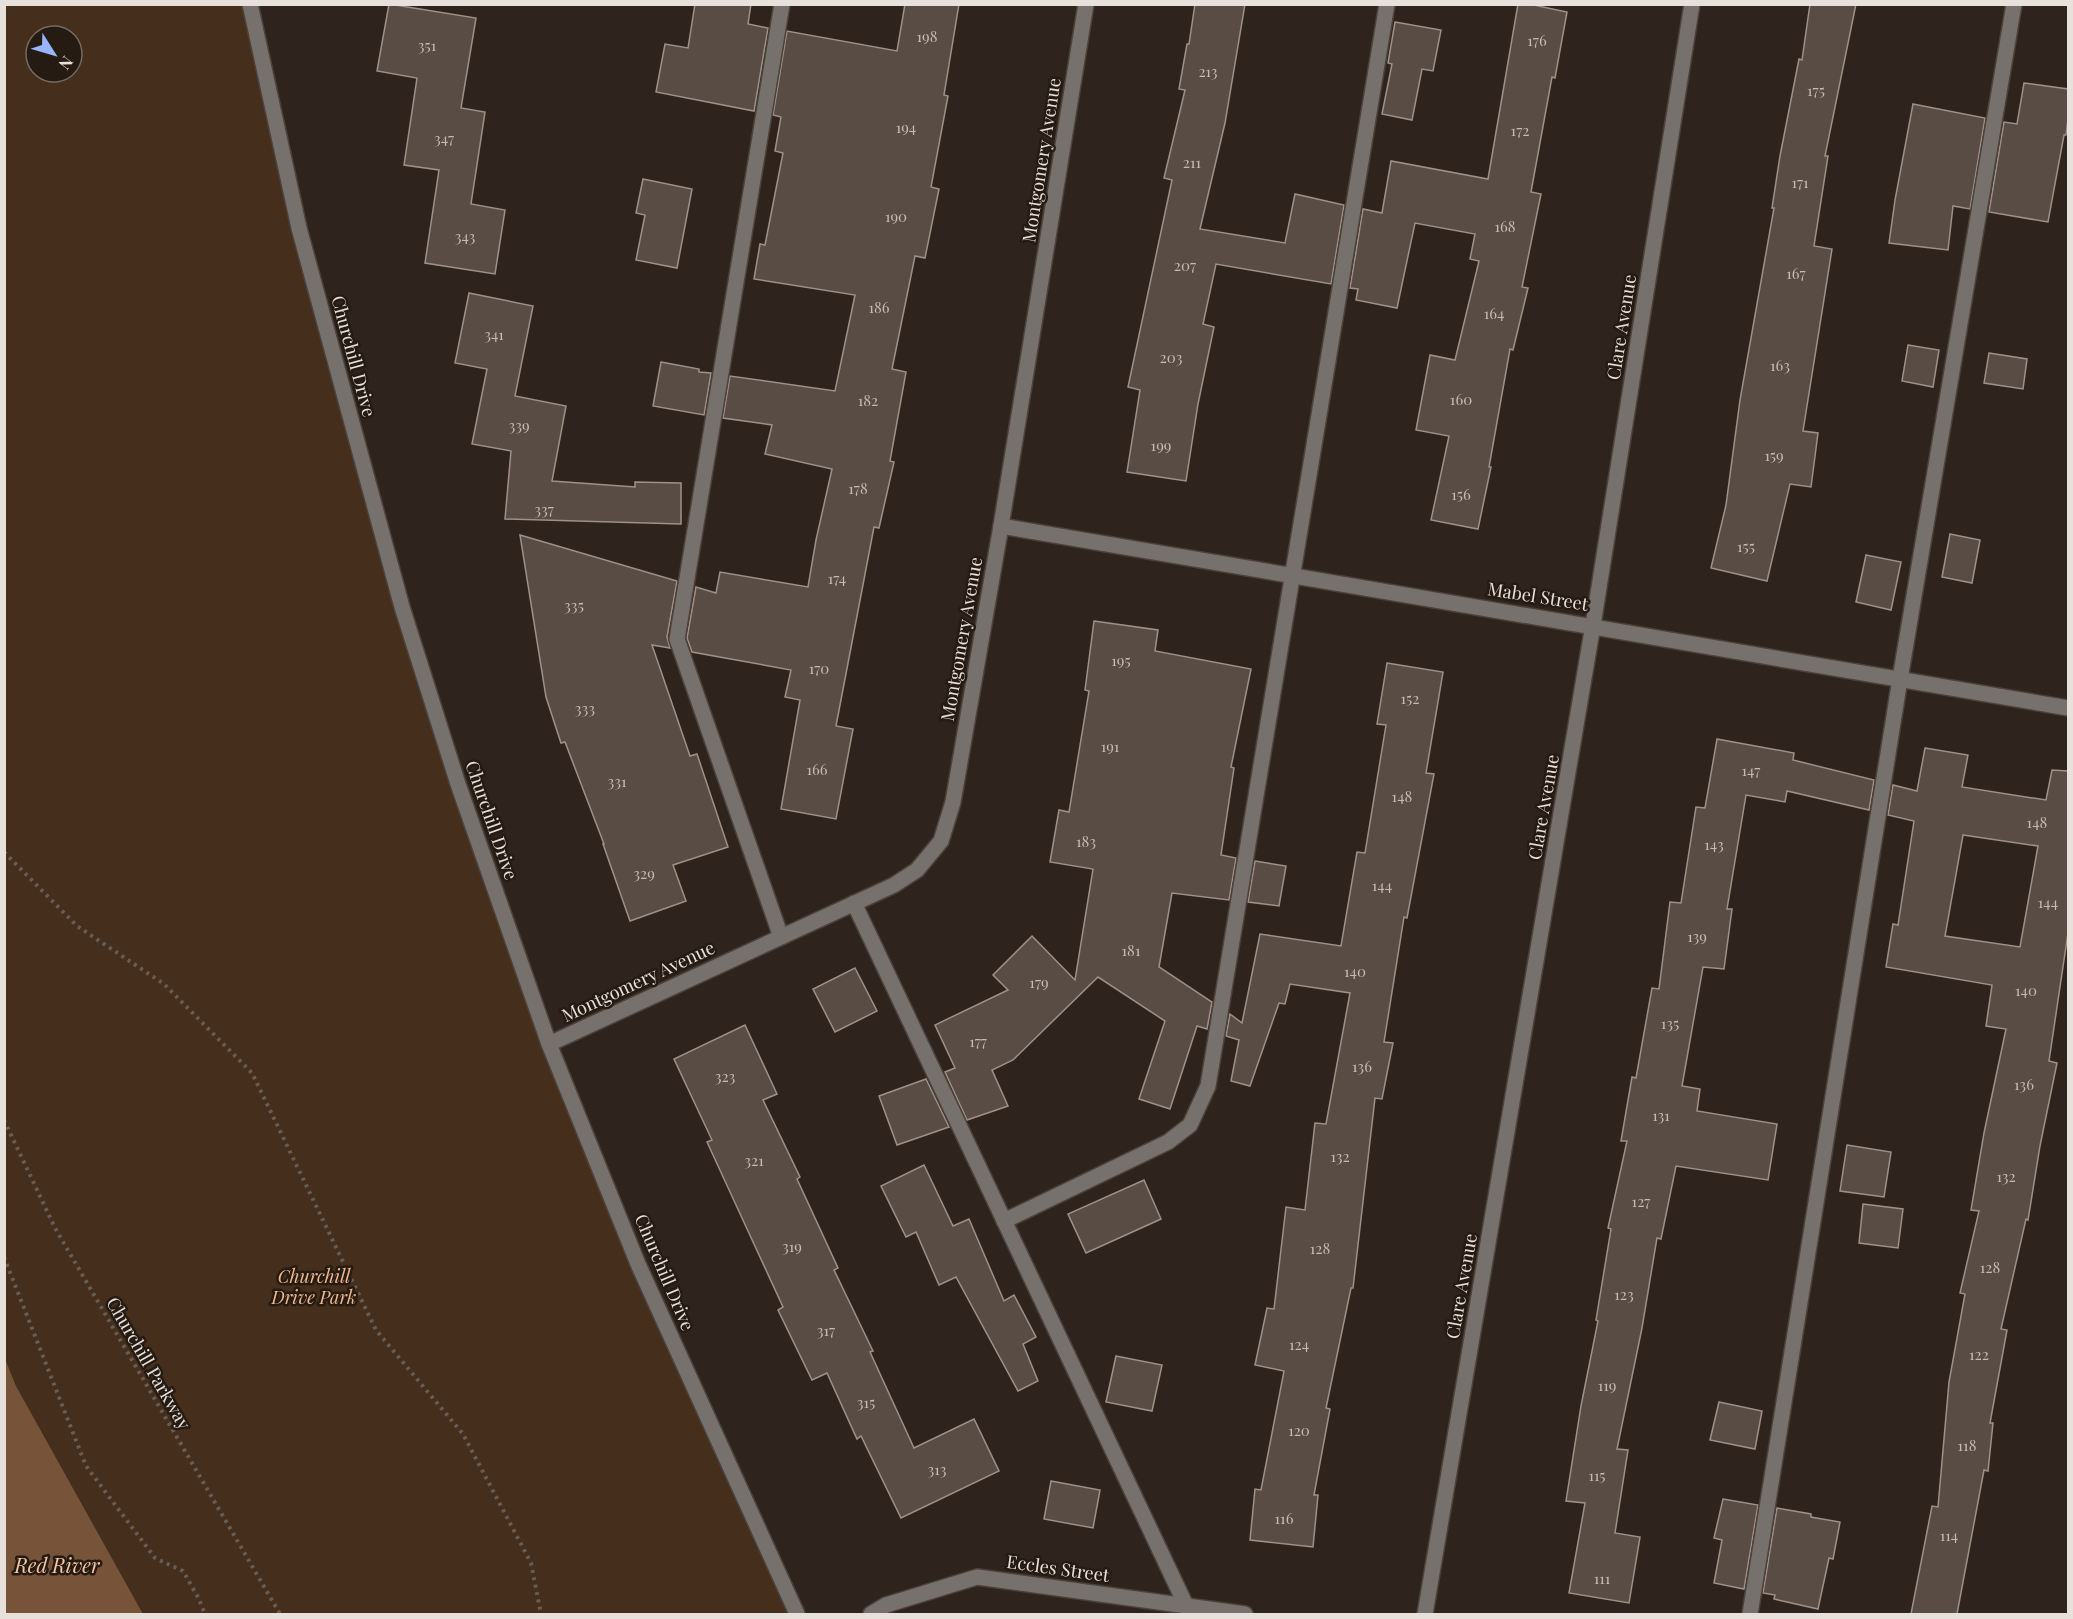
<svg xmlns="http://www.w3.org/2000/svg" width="2073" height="1619" font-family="'Playfair Display',serif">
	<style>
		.green { fill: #452e1c; fill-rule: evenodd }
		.water { fill: #775339 }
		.building { fill: #584c44; stroke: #9f9188; stroke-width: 1.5; fill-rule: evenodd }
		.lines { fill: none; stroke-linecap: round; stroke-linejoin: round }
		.minor-casing { stroke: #4d423b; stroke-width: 18 }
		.path { stroke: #675c56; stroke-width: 4; stroke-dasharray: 3 4.5; stroke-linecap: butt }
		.minor { stroke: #77716d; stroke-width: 15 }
		.labels { text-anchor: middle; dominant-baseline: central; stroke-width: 5; stroke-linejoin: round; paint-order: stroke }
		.number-label { font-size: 15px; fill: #c4bbb5 }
		.street-label { font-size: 18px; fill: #e8e0db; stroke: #251b13 }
		.park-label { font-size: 18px; font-style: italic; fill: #f5b88c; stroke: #251b13 }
		.water-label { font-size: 20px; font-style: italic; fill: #f9c7a4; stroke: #251b13 }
	</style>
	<rect width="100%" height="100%" fill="#2f241d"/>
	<!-- green -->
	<path class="green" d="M 4,5 L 250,5 L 402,607 L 549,1044 L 797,1614 L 143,1614 L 16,1386 L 4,1359 ZM 36,36 L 72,36 L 72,72 L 36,72 Z"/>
	<!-- water -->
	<polygon class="water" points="5,1359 16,1386 143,1614 5,1614"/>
	<!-- building -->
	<g class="building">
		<polygon points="389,4 476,18 461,108 485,112 471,204 505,210 495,274 425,263 439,170 404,165 417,78 377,71"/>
		<polygon points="695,4 751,4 748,24 768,28 754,111 656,92 665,44 688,48"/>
		<polygon points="905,4 959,4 944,95 948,96 931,187 939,189 925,258 915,256 892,369 906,372 890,461 894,462 879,528 874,527 836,726 853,729 836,819 781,809 800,700 785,697 791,670 692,652 687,638 696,587 716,593 720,572 808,587 816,540 832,469 765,454 772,425 723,418 730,376 835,391 855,295 754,279 760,244 765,245 783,153 775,151 781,117 773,115 787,31 897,51"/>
		<polygon points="1195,4 1245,4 1225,123 1200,229 1285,243 1295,194 1344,205 1331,284 1216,264 1203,324 1214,327 1198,404 1186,481 1127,472 1140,390 1128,387 1172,180 1164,178 1185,90 1179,89 1187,44 1189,44"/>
		<polygon points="1518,4 1529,4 1567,12 1555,78 1552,77 1531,192 1541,194 1522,287 1528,288 1513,350 1510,349 1489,467 1491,467 1478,529 1431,520 1449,436 1416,430 1430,355 1455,360 1479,261 1470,259 1475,234 1415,223 1397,308 1356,300 1358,289 1350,288 1363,209 1382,213 1391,161 1488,179"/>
		<polygon points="1810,4 1856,4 1825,156 1828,156 1814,246 1832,249 1803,431 1818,433 1811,487 1790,484 1767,581 1711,568 1726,505 1740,400 1774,208 1772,208 1780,156 1799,59 1802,60"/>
		<polygon points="1395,22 1441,30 1433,71 1422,69 1412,120 1382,114 1392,64 1388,63"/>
		<polygon points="2024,83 2068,89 2068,119 2066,135 2064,135 2048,222 1989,212 2004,122 2017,124"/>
		<polygon points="1913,104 1985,118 1970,209 1953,206 1948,250 1889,243 1895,200"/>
		<polygon points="643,179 692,189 677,268 636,260 645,215 636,213"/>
		<polygon points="469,293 533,306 515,396 566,406 552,481 635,487 635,482 681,483 681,524 505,519 511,451 472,444 487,369 455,363"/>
		<polygon points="1908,345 1939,350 1933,387 1902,381"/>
		<polygon points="1989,353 2027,359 2023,389 1984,383"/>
		<polygon points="661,362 699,369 699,372 711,373 704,415 653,406"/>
		<polygon points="1950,534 1980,540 1972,583 1942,577"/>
		<polygon points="520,535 677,581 667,637 670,648 652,645 690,756 697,754 728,847 673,865 686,901 630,921 603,844 604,844 565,742 561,743 546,697"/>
		<polygon points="1866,555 1901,562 1891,610 1856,602"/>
		<polygon points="1094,621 1158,630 1155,651 1251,669 1231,767 1234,768 1221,855 1236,858 1229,900 1172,893 1159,967 1212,1002 1207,1029 1197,1026 1170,1109 1139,1099 1165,1021 1098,977 1013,1060 992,1070 1008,1106 967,1120 945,1072 955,1068 935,1025 1008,990 993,975 1032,936 1075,980 1093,869 1050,862 1059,810 1069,812 1089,691 1085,690"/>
		<polygon points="1387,663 1443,672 1426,773 1434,774 1407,918 1404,917 1384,1042 1393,1043 1382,1099 1375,1098 1353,1288 1351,1288 1326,1408 1330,1409 1314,1495 1318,1495 1313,1547 1250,1540 1255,1489 1261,1490 1284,1371 1255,1365 1267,1308 1274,1309 1286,1207 1305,1210 1315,1123 1326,1124 1350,993 1290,984 1285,1004 1279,1003 1250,1086 1231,1081 1239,1040 1226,1036 1230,1014 1242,1023 1260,934 1341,946 1357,852 1365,853 1386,725 1377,724"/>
		<polygon points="1717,739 1794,753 1793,760 1874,780 1869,810 1787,791 1785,802 1746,795 1727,909 1732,909 1724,969 1703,967 1682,1086 1700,1089 1697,1111 1777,1124 1768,1180 1676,1166 1661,1239 1657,1238 1642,1328 1617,1449 1628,1450 1615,1533 1640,1537 1629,1603 1569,1593 1585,1503 1566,1501 1581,1406 1598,1321 1596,1320 1611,1229 1608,1228 1627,1141 1621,1141 1632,1077 1636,1078 1652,988 1659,989 1670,902 1681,903 1696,807 1705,808"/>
		<path d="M 1925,748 L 1968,755 L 1962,787 L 2046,800 L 2052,770 L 2068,771 L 2068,933 L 2049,1061 L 2057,1063 L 2040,1146 L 2028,1220 L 2026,1219 L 2001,1329 L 2007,1330 L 1990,1423 L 1993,1423 L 1988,1471 L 1984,1470 L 1957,1614 L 1911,1614 L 1932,1506 L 1938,1507 L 1949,1382 L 1965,1294 L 1960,1293 L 1979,1211 L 1971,1210 L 1984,1133 L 2006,1029 L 1986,1026 L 1992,985 L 1886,967 L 1893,924 L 1898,925 L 1914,821 L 1888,815 L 1893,785 L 1917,791 ZM 1963,835 L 2038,846 L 2020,947 L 1945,936 Z"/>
		<polygon points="1255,861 1286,866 1279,906 1248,902"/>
		<polygon points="855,968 877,1011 835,1032 813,989"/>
		<polygon points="745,1025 777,1094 763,1100 800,1177 797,1179 838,1268 834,1270 873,1351 870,1352 914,1448 974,1419 999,1471 901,1518 861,1436 857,1439 827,1373 812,1380 778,1310 783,1307 707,1142 712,1140 674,1059"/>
		<polygon points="926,1079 949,1127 897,1145 879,1096"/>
		<polygon points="1847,1145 1891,1152 1884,1197 1840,1191"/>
		<polygon points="924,1165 953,1226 969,1219 1004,1301 1014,1295 1036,1337 1023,1344 1038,1381 1018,1391 956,1277 939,1285 916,1232 906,1237 881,1186"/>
		<polygon points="1144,1180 1161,1219 1086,1253 1068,1214"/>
		<polygon points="1863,1204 1903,1209 1898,1248 1859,1243"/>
		<polygon points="1116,1356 1162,1365 1152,1411 1106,1402"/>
		<polygon points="1719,1402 1762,1411 1755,1449 1710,1440"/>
		<polygon points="1051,1481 1100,1490 1093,1528 1044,1519"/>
		<polygon points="1723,1499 1758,1505 1744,1589 1714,1583 1722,1540 1714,1538"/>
		<polygon points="1777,1508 1811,1514 1811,1517 1840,1522 1833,1559 1829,1558 1818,1609 1774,1599 1775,1595 1763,1593"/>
	</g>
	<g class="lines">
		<!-- minor casing -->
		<g class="minor-casing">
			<g id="minor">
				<polyline points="250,4 299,228 402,607 458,784 549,1044 638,1264 797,1614"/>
				<polyline points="1001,526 2068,708"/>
				<polyline points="854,903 1190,1614"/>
				<polyline points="781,937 677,639 782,4"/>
				<polyline points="549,1044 894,885 917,870 941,841 953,802 1001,526 1086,4"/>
				<polyline points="1004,1221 1168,1142 1190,1125 1208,1086 1387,4"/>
				<polyline points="871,1614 886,1605 977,1577 1245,1614"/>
				<polyline points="1425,1614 1593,625 1692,4"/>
				<polyline points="1750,1614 1900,679 2014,4"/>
			</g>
		</g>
		<!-- path -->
		<g class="path">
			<polyline points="4,852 77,926 164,984 252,1073 376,1330 463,1434 531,1563 541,1614"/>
			<polyline points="4,1120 55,1228 280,1614"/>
			<polyline points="4,1257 86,1466 155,1558 183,1571 199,1599 205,1614"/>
		</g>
		<!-- minor -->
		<use href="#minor" class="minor"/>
	</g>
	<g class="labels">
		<!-- number labels -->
		<g class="number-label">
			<text x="927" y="36">198</text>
			<text x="1537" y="40">176</text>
			<text x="427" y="45">351</text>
			<text x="1208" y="71">213</text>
			<text x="1816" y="90">175</text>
			<text x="906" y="127">194</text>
			<text x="1520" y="130">172</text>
			<text x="444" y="138">347</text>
			<text x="1192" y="162">211</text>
			<text x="1800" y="182">171</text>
			<text x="896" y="216">190</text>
			<text x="1505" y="226">168</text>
			<text x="465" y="236">343</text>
			<text x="1185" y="265">207</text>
			<text x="1796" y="273">167</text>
			<text x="879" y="307">186</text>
			<text x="1494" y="313">164</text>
			<text x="494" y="334">341</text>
			<text x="1171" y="357">203</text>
			<text x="1780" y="365">163</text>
			<text x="1461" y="399">160</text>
			<text x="868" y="400">182</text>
			<text x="519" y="425">339</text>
			<text x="1161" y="445">199</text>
			<text x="1774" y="455">159</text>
			<text x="858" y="488">178</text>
			<text x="1461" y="494">156</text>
			<text x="544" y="509">337</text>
			<text x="1746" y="546">155</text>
			<text x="837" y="578">174</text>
			<text x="574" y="605">335</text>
			<text x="1121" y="660">195</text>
			<text x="819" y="668">170</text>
			<text x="1410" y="698">152</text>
			<text x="585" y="708">333</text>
			<text x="1110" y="746">191</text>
			<text x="817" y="769">166</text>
			<text x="1751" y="770">147</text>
			<text x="617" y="781">331</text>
			<text x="1402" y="796">148</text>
			<text x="2037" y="822">148</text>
			<text x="1086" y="841">183</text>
			<text x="1714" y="844">143</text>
			<text x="644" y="873">329</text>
			<text x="1382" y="885">144</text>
			<text x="2048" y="902">144</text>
			<text x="1697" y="936">139</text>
			<text x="1131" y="950">181</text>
			<text x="1355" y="971">140</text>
			<text x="1039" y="982">179</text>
			<text x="2026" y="990">140</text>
			<text x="1670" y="1023">135</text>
			<text x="978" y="1041">177</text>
			<text x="1362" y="1066">136</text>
			<text x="725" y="1076">323</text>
			<text x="2024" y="1084">136</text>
			<text x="1661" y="1115">131</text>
			<text x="1340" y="1156">132</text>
			<text x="754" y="1160">321</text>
			<text x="2006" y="1176">132</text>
			<text x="1641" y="1201">127</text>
			<text x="792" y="1246">319</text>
			<text x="1320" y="1248">128</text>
			<text x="1990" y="1267">128</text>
			<text x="1624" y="1294">123</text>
			<text x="826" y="1330">317</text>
			<text x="1299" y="1344">124</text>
			<text x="1979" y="1354">122</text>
			<text x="1607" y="1385">119</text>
			<text x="866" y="1402">315</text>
			<text x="1299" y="1430">120</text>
			<text x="1967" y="1445">118</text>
			<text x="937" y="1469">313</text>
			<text x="1597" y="1475">115</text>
			<text x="1284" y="1518">116</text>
			<text x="1949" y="1535">114</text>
			<text x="1602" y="1578">111</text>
		</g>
		<!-- street labels -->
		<g class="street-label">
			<text transform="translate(1041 160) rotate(-81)">Montgomery Avenue</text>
			<text transform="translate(1621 327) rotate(-81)">Clare Avenue</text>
			<text transform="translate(354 356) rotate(75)">Churchill Drive</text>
			<text transform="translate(1538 596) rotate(9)">Mabel Street</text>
			<text transform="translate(961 639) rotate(-80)">Montgomery Avenue</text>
			<text transform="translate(1543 807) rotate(-80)">Clare Avenue</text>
			<text transform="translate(492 820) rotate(71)">Churchill Drive</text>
			<text transform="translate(638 981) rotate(-25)">Montgomery Avenue</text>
			<text transform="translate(665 1272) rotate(67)">Churchill Drive</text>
			<text transform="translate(1461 1286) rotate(-80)">Clare Avenue</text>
			<text transform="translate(149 1363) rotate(60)">Churchill Parkway</text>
			<text transform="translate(1058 1568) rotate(8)">Eccles Street</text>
		</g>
		<!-- park labels -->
		<g class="park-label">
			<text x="314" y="1276">Churchill<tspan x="314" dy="21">Drive Park</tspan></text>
		</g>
		<!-- water labels -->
		<g class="water-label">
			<text x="57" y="1564">Red River</text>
		</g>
	</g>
	<!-- border -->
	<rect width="2073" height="1619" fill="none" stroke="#e8e0db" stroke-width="12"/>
	<!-- north arrow -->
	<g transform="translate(54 54) rotate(127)"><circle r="28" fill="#251b13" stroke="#736a63" stroke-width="1.5"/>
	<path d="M0-4.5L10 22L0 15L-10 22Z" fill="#98b6fd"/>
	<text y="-9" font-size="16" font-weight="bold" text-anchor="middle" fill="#e8e0db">N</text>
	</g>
</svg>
